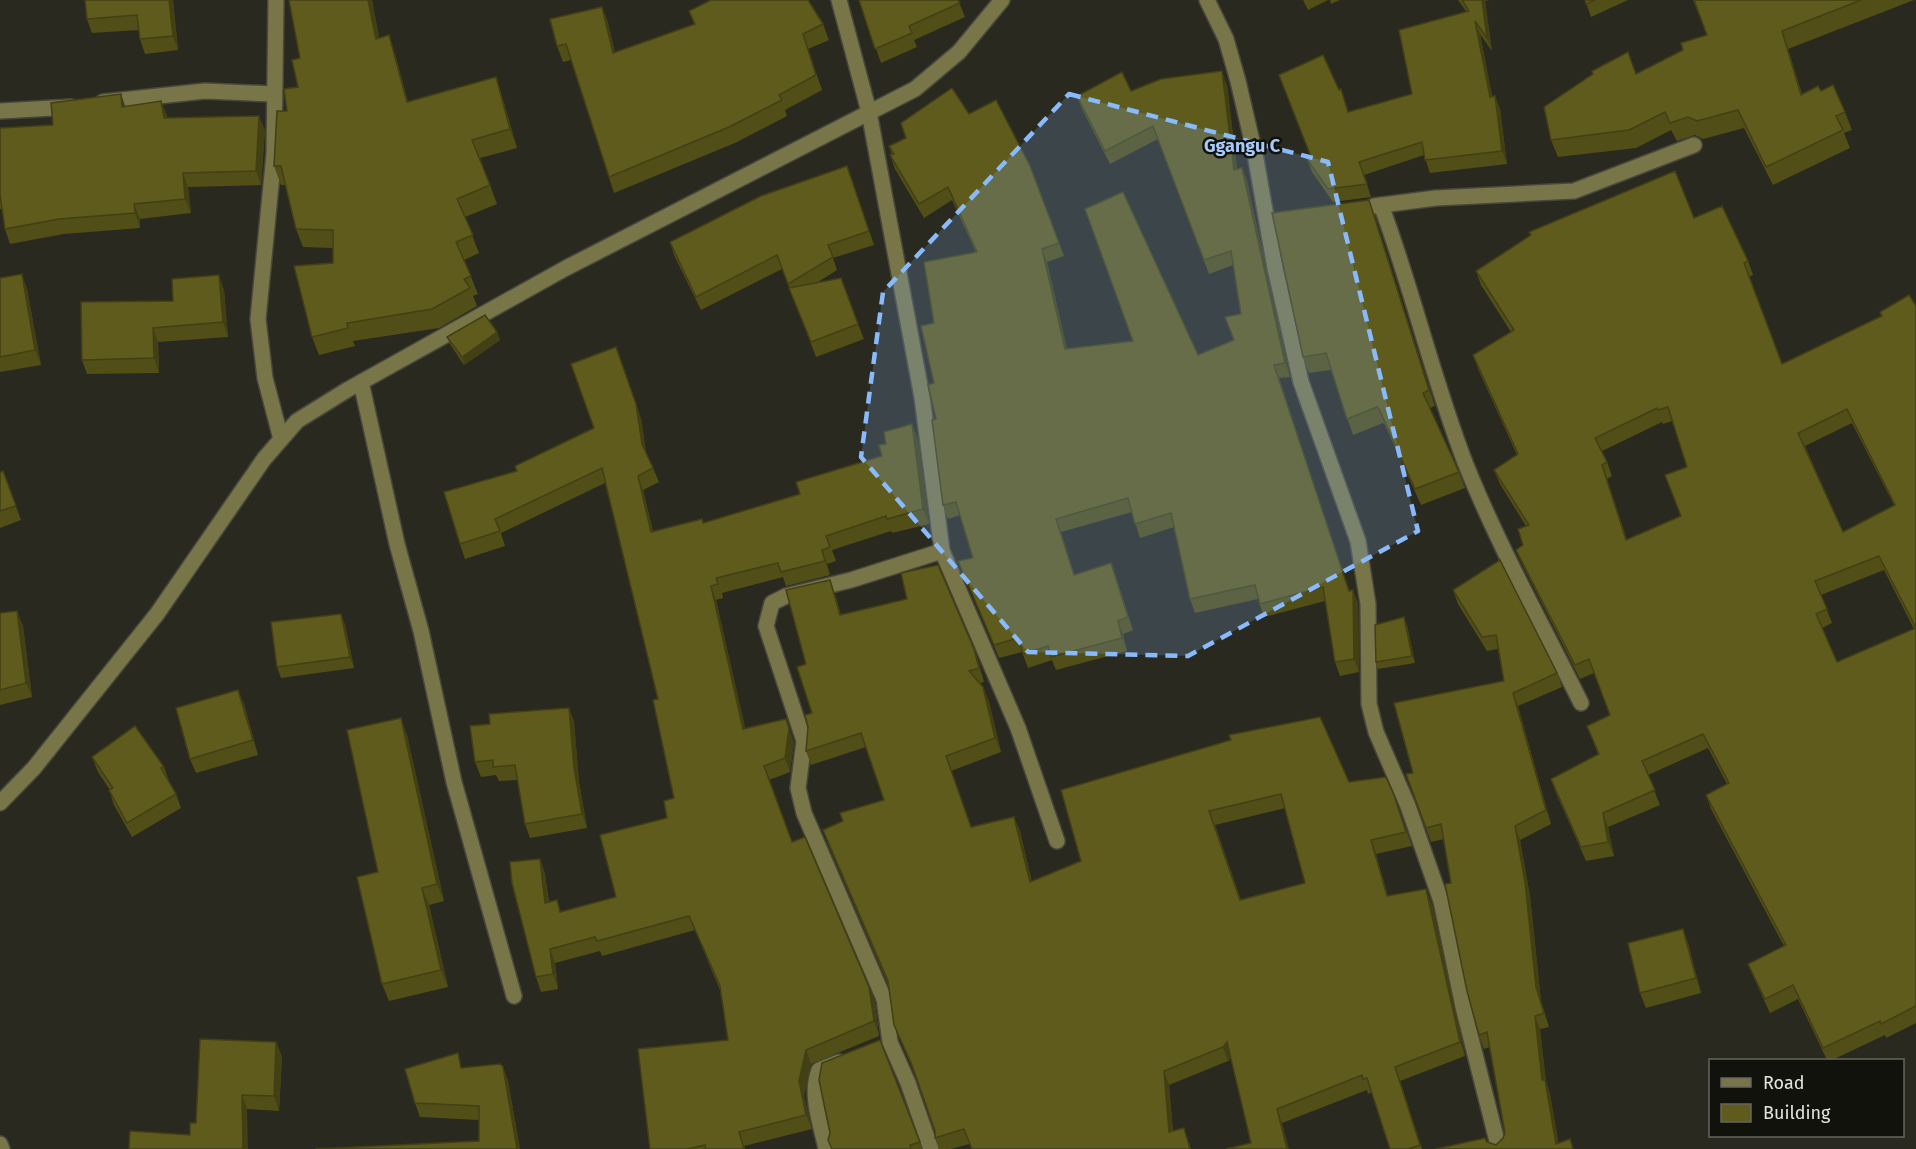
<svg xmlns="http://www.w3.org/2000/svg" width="1916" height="1149" font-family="'Fira Sans',sans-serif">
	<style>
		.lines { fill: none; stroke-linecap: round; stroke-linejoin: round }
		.minor-casing { stroke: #48473d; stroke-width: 18 }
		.minor { stroke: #787548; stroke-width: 15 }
		.wall { fill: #524e18; fill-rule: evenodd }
		.shaded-wall { fill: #424014 }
		.building { fill: #5f5b1c; stroke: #424014; stroke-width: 1.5; fill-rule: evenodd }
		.marked { fill: #88bafc; fill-opacity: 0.2; stroke: #88bafc; stroke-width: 4.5; stroke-dasharray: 12 8; stroke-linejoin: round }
		.labels { text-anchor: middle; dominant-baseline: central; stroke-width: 5; stroke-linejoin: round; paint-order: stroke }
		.quarter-label { font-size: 18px; font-weight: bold; fill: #a5cafb; stroke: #12120d }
	</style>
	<rect width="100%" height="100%" fill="#2a291f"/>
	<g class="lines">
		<!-- minor casing -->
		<g class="minor-casing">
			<g id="minor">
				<polyline points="276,0 274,154 258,319 265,378 281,439"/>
				<polyline points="839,0 869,112 922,397 942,551 1018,728 1057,841"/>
				<polyline points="1207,0 1226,39 1238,81 1255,154 1275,268 1301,382 1358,541 1368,604 1369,704 1376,732 1408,806 1441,901 1463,1007 1499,1149"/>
				<polyline points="103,102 205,91 274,94"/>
				<polyline points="0,111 71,107"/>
				<path d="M 1381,205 C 1413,291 1433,380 1466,465 C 1499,547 1542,624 1581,703"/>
				<polyline points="1374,206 1436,198 1574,191 1694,145"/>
				<polyline points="361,382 397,544 421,631 454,782 514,996"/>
				<polyline points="0,803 34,768 157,614 264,459 297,421 347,390 566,268 915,89 959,52 1002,0"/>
				<polyline points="0,1144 2,1149"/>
				<path d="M 826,1149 C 821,1124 809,1095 819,1070 L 839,1062"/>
				<polyline points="931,1149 908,1083 890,1042 884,999 804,813 798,788 804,741 766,626 772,603 786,596 851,580 942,551"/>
			</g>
		</g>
		<!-- minor -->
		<use href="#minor" class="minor"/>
	</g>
	<!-- wall -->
	<g class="wall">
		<polygon points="85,0 173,0 178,50 145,54 140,39 139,30 92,33 87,19"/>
		<polygon points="289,0 372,0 379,38 395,54 408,102 502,96 517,148 480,158 497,204 465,217 479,253 464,260 478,294 473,296 477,306 439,328 353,341 355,346 319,355 312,337 333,263 333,248 303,247 296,229 285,185 281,185 274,166 287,111 298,87 300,58"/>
		<polygon points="859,0 958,0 965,17 914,40 917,47 881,63"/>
		<polygon points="1303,0 1328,0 1308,10"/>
		<polygon points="1330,0 1340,0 1331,4"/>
		<polygon points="1458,0 1489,0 1485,1 1492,51 1480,34 1492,97 1495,96 1500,109 1507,164 1430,173 1424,155 1364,175 1371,197 1333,202 1312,172 1307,159 1311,157 1349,112 1412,94 1466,11"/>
		<polygon points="1585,0 1628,0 1591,17"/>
		<polygon points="1693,0 1914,0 1788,49 1802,94 1821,91 1845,112 1852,130 1844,133 1850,148 1773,185 1744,128 1703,139 1695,135 1677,141 1671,130 1636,148 1558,157 1551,140 1636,74 1683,50 1707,35"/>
		<polygon points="711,1 823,24 829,40 808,49 822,90 785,110 787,116 735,143 614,193 571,60 563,62 557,46 602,7 608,23 615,53 694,24 689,11"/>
		<polygon points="1227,85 1237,169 1242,168 1247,181 1290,377 1279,378 1349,591 1358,603 1359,672 1340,676 1335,662 1325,601 1264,617 1258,599 1195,613 1190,599 1174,527 1140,538 1132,512 1061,532 1074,575 1111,563 1133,630 1123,634 1127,651 1056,670 1052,660 1028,668 1022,652 999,658 958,561 973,558 960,515 948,519 943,505 934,383 934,323 976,252 952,200 924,218 895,169 890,155 892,155 889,146 969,114 1030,166 1064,256 1047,262 1067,349 1198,355 1234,340 1241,314 1233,265 1209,274 1158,139 1110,164 1082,109 1077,96 1131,91"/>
		<polygon points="121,94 125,106 167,115 167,118 265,130 261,185 188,187 191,213 140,219 140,228 64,234 10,244 5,229 2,209 0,209 0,128 53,125"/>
		<polygon points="852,180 874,245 833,258 837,270 818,282 858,324 864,339 816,357 782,269 701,310 674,255 670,242"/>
		<polygon points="1369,200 1435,406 1430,408 1459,472 1465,488 1421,505 1385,425 1383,423 1353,435 1331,370 1309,373 1303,357"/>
		<path d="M 1694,218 L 1748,261 L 1753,275 L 1749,277 L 1782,364 L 1881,316 L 1880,312 L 1916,306 L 1916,1023 L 1886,1038 L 1885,1035 L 1832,1060 L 1827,1060 L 1798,999 L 1770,1013 L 1754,978 L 1748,964 L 1784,946 L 1711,809 L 1706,795 L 1727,784 L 1708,748 L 1648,775 L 1660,805 L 1608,827 L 1614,856 L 1586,861 L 1556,793 L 1551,779 L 1598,754 L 1587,726 L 1610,715 L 1594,673 L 1580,679 L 1522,564 L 1516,550 L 1523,545 L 1526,526 L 1500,484 L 1494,470 L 1517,455 L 1478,369 L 1473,355 L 1511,332 L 1481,285 L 1476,271 ZM 1672,421 L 1687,467 L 1681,516 L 1627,540 L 1607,479 L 1612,476 L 1607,462 L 1602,451 L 1662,422 L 1663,424 ZM 1852,423 L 1894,505 L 1843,532 L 1805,446 ZM 1884,570 L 1914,629 L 1837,662 L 1822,628 L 1832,623 L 1821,595 Z"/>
		<polygon points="0,278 27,289 41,365 0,372"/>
		<polygon points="224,290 228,337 158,342 159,373 87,374 82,360 173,301"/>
		<polygon points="497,332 500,340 464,365 450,344 447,337"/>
		<polygon points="641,418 646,453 653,468 659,482 643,490 653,531 703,523 800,494 882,456 918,439 929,524 892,533 891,531 832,550 836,561 827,564 830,575 786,586 783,577 722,593 723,598 716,600 745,729 794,742 790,772 769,780 792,842 869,987 875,1002 879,1036 811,1064 804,1096 812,1129 744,1146 745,1149 650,1149 728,1040 720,990 695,930 602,956 600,951 555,963 558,989 541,992 536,977 540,859 545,874 549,902 557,900 561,912 616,897 667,818 674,798 658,699 605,483 501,533 505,546 465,559 460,544 517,471"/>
		<polygon points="3,471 21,520 0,528 0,473"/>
		<polygon points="1453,590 1557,673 1562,687 1518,706 1551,824 1520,840 1530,896 1541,1001 1549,1027 1540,1029 1546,1082 1550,1094 1558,1143 1436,1149 1487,1142 1496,1145 1503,1138 1505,1133 1490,1047 1484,1049 1479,1035 1444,839 1431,842 1411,788 1413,773 1504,681 1498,649 1487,651 1458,604"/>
		<path d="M 835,594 L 841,615 L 974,649 L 979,663 L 984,682 L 980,683 L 983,687 L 989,702 L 1001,752 L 951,771 L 971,827 L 1014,817 L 1020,831 L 1032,882 L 1081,861 L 1061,790 L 1349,782 L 1394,795 L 1412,846 L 1376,854 L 1388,896 L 1432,904 L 1465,1056 L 1400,1081 L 1422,1149 L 1390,1149 L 1372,1092 L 1368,1094 L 1367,1090 L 1282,1123 L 1251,1143 L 1231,1058 L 1228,1061 L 1169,1085 L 1173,1131 L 1189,1143 L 1191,1149 L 971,1149 L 969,1144 L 951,1149 L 939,1149 L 935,1138 L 935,1131 L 916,1077 L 894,1025 L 888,984 L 828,844 L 823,830 L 843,821 L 884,800 L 866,747 L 811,765 L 806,751 L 812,713 L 806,664 ZM 1285,808 L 1305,883 L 1241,900 L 1215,825 Z"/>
		<polygon points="0,613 23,626 32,697 0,705"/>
		<polygon points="341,614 345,625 354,668 281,678 277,667"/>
		<polygon points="1407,625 1415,663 1378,669 1376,662"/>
		<polygon points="244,704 258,755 196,773 190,759"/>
		<polygon points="569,708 574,722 579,782 587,828 530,838 525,824 518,780 499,781 496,775 481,777 475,762 490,724"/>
		<polygon points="407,735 444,901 429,905 448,987 389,1001 382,984 378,872"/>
		<polygon points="92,757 164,767 169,781 176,794 181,808 132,837 114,805 109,790 110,790 98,772"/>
		<polygon points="1688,943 1701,993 1646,1008 1640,993"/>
		<polygon points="880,1040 922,1149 832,1149"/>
		<polygon points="276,1042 282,1057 279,1111 247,1109 190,1135 196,1123"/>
		<polygon points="503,1067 508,1081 520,1149 315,1149 479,1141 479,1120 420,1117 415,1103 463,1068"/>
	</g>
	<!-- shaded-wall -->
	<g class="shaded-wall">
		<polygon points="169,0 173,0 178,50 173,36"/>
		<polygon points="368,0 372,0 383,57 376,39"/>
		<polygon points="1482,0 1485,0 1492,51 1487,38"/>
		<polygon points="602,7 608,23 619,69 613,53"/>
		<polygon points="1475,21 1480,34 1495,110 1490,97"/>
		<polygon points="1782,31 1788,49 1807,112 1801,95"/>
		<polygon points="389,35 395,54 413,121 407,102"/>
		<polygon points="1222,71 1227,85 1239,183 1234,170"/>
		<polygon points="496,77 502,96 517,148 510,129"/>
		<polygon points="121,94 126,109 122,107"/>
		<polygon points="1495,96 1500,109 1507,164 1502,151"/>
		<polygon points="161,101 167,115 169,133 164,118"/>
		<polygon points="259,116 265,130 261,185 256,171"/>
		<polygon points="1242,168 1247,181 1290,377 1285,363"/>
		<polygon points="183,173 188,187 191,213 185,199"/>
		<polygon points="1369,200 1375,216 1435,406 1429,390"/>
		<polygon points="134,204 140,219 140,228 135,213"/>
		<polygon points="1042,249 1047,262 1070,362 1065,349"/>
		<polygon points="22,274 27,289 41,365 35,350"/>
		<polygon points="219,275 224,290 228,337 223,322"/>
		<polygon points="153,328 158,342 159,373 154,358"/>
		<polygon points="497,332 500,340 464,365 462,357"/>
		<polygon points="616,347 641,418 647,458 642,444"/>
		<polygon points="912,424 918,439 929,524 923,509"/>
		<polygon points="638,476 643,490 656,546 651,532"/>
		<polygon points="822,550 827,564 830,575 825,561"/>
		<polygon points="1111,563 1116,576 1133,630 1128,617"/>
		<polygon points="830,580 835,594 845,630 840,615"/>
		<polygon points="711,586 716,600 749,744 743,729"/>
		<polygon points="1353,590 1358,603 1359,672 1354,659"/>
		<polygon points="17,611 23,626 32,697 26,683"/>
		<polygon points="341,614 345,625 354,668 350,657"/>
		<polygon points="1404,617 1407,625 1415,663 1412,656"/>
		<polygon points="1118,621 1123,634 1127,651 1122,638"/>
		<polygon points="974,649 979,663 984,682 979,668"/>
		<polygon points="983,687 989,702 1001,752 995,738"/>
		<polygon points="238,690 244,704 258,755 253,740"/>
		<polygon points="1513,693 1518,706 1551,824 1546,810"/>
		<polygon points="569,708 574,722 579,782 587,828 582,814 574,768"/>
		<polygon points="401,718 407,735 444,901 437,884"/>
		<polygon points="786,719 794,742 790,772 785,758"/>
		<polygon points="1603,813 1608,827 1614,856 1608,842"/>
		<polygon points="1014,817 1020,831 1035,897 1030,882"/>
		<polygon points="1515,826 1520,840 1530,896 1541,1001 1549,1027 1536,987"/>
		<polygon points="1371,840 1376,854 1392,911 1387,896"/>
		<polygon points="540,859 545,874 550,918 545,903"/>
		<polygon points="422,888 429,905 448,987 441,970"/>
		<polygon points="1426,889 1432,904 1465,1056 1460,1042"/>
		<polygon points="1683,929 1688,943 1701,993 1696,978"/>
		<polygon points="550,949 555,963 558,989 553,974"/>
		<polygon points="869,987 875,1002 879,1036 874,1021"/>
		<polygon points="1535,1016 1540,1029 1546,1082 1550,1094 1560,1149 1556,1144 1542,1080"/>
		<polygon points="276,1042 282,1057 279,1111 274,1096"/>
		<polygon points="1227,1042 1232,1056 1228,1061 1223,1047"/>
		<polygon points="806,1050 811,1064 804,1096 812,1129 806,1115 799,1081"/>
		<polygon points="503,1067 508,1081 520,1149 517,1149"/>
		<polygon points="1395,1067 1400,1081 1422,1149 1420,1145"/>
		<polygon points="1164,1071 1169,1085 1174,1147 1169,1132"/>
		<polygon points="242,1095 247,1109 248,1149 243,1149"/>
		<polygon points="1277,1109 1282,1123 1289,1149 1287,1149"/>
	</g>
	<!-- building -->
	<g class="building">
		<polygon points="85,0 169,0 173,36 140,39 137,15 87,19"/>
		<polygon points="289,0 368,0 376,39 389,35 407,102 496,77 510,129 472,140 490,185 457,199 473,235 456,242 471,276 464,279 470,288 432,309 347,323 348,328 312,337 294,266 333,263 333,230 296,229 281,166 274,166 277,111 287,111 284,89 298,87 292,60 300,58"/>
		<polygon points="711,0 808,0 823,24 803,34 816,75 779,95 782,100 729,127 609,177 566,44 557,46 550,19 602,7 613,53 695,24 689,11"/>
		<polygon points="859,0 958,0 960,3 909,26 912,33 875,49"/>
		<polygon points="1462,0 1482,0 1487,38 1475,21 1490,97 1495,96 1502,151 1425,160 1422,142 1359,162 1367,184 1328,189 1307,159 1311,157 1279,75 1323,55 1339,90 1341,89 1348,112 1412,94 1399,30 1469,11"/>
		<polygon points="1585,0 1595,0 1586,4"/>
		<polygon points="1694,0 1861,0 1782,31 1801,95 1818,86 1821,91 1833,85 1845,112 1836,116 1843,130 1766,167 1738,110 1697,121 1688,117 1670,123 1665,112 1629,130 1551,140 1544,107 1593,74 1592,71 1628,52 1636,74 1683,50 1681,43 1707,35"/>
		<polygon points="1222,71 1234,170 1242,168 1285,363 1274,365 1349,591 1353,590 1354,659 1335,662 1323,587 1260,604 1255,585 1190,599 1171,513 1135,524 1128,498 1056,519 1074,575 1111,563 1128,617 1118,621 1122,638 1051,657 1048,646 1023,654 1018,638 994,645 958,561 973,558 956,502 943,505 932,420 936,419 928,385 934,383 921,326 934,323 924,262 977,252 948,187 919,204 890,155 894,154 889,146 906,138 901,123 952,88 969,114 996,100 1030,166 1059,243 1042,249 1065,349 1133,341 1085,209 1123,192 1198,355 1234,340 1225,317 1241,314 1231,251 1204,260 1153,126 1105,151 1077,96 1122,72 1131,91 1161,79"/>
		<polygon points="121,94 122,107 161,101 164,118 259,116 256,171 183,173 185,199 134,204 135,213 59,219 5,229 0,194 0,128 53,125 51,103"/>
		<polygon points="847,166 869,231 828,245 833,257 788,284 777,255 696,297 670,242 761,196"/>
		<path d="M 1675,171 L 1694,218 L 1722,206 L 1748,261 L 1744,263 L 1782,364 L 1882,316 L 1880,312 L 1909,295 L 1916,306 L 1916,1006 L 1881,1024 L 1880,1021 L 1823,1048 L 1793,985 L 1765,999 L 1748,964 L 1786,945 L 1706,795 L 1729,783 L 1703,734 L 1642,761 L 1655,790 L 1603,813 L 1608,842 L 1581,847 L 1551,779 L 1599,754 L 1587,726 L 1610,715 L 1589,659 L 1575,665 L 1516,550 L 1523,545 L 1518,529 L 1529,525 L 1494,470 L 1518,454 L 1473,355 L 1514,330 L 1476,271 L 1531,235 L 1529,232 ZM 1668,407 L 1687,467 L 1665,475 L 1681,516 L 1626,540 L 1602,465 L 1607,462 L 1595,438 L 1657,408 L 1658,410 ZM 1847,409 L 1895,505 L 1843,532 L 1798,433 ZM 1879,556 L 1916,628 L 1837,662 L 1816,614 L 1827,609 L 1815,581 Z"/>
		<polygon points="1369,200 1429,390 1423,393 1459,472 1415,489 1379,409 1377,407 1347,419 1326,353 1303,357 1272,213"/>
		<polygon points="22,274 35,350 0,357 0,278"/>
		<polygon points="219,275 223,322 153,328 154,358 82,360 81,302 173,301 172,279"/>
		<polygon points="841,278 858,324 811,342 789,288"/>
		<polygon points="485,315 497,332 462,357 447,337"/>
		<polygon points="616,347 636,404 642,444 653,468 638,476 651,532 702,519 703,523 800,494 796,482 882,456 879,445 886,444 884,432 912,424 923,509 887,519 886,516 826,536 830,547 822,550 825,561 781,572 778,563 716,578 718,584 711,586 743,729 786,719 789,728 785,758 764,766 792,842 805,837 869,987 874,1021 806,1050 799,1081 806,1115 739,1132 744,1149 706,1149 705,1145 687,1149 650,1149 638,1049 728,1040 720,986 689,916 597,941 595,937 550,949 553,974 536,977 512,883 510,862 540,859 545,903 557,900 560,912 616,897 600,835 667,818 664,801 674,798 653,700 658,699 602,468 495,519 500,531 460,544 444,492 517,471 515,466 594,428 571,364"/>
		<polygon points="3,471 16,506 0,511 0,473"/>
		<polygon points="1500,560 1557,673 1513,693 1546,810 1515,826 1525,882 1536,987 1544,1013 1535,1016 1542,1080 1545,1080 1556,1144 1570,1139 1573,1149 1436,1149 1485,1138 1487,1142 1496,1145 1503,1138 1505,1133 1487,1032 1479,1035 1467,991 1445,884 1451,883 1441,824 1426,828 1406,774 1413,773 1394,703 1504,681 1496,635 1482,637 1453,590"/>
		<path d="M 938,565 L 974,649 L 979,668 L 969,671 L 983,687 L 995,738 L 946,756 L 971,827 L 1014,817 L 1030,882 L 1081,861 L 1061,790 L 1231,740 L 1229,735 L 1320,717 L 1349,782 L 1386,777 L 1394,795 L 1406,832 L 1371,840 L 1387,896 L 1426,889 L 1460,1042 L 1395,1067 L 1420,1145 L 1408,1149 L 1390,1149 L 1367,1078 L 1363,1079 L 1362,1075 L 1277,1109 L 1287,1149 L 1226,1149 L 1251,1143 L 1227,1042 L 1223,1047 L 1164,1071 L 1169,1132 L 1184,1128 L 1190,1149 L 972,1149 L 964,1129 L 935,1138 L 935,1131 L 912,1065 L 894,1025 L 888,981 L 823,830 L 843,821 L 840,813 L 884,800 L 861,733 L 806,751 L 808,727 L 805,715 L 812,713 L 797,667 L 806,664 L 786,590 L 830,580 L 840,615 L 907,599 L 901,573 ZM 1281,794 L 1305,883 L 1240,900 L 1209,811 Z"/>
		<polygon points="17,611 26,683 0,690 0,613"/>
		<polygon points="341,614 350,657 277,667 271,622"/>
		<polygon points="1404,617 1412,656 1376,662 1375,625"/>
		<polygon points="238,690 253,740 190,759 176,708"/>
		<polygon points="569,708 574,768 582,814 525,824 515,765 493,767 493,760 475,762 470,726 490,724 489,714"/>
		<polygon points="401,718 437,884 422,888 441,970 382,984 357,877 378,872 347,730"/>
		<polygon points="135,726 164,767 161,768 176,794 127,823 109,790 113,788 92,757"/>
		<polygon points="1683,929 1696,978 1640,993 1628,943"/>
		<polygon points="200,1039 276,1042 274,1096 242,1095 243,1149 129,1149 130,1131 190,1135 190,1123 196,1123"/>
		<polygon points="880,1040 920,1142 910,1145 911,1149 832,1149 828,1140 830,1133 819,1080 822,1063"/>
		<polygon points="458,1053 461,1068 500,1064 503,1067 517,1149 315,1149 479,1141 479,1106 415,1103 405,1069"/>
	</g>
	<!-- marked area -->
	<path class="marked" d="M 1069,94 L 1328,162 L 1418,531 L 1188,656 L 1028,652 L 861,457 L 883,292 Z"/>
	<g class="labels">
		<!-- quarter labels -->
		<g class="quarter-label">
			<text x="1242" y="146">Ggangu C</text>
		</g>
	</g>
	<!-- legend -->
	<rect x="1709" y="1059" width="195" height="78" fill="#12120d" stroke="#666660" stroke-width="1.5"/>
	<rect x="1721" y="1078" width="30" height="9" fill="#787548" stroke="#666660" stroke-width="1.5"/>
	<text x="1763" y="1089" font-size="18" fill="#e4e4dd">Road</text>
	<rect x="1721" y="1104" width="30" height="18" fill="#5f5b1c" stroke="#666660" stroke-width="1.5"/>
	<text x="1763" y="1119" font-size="18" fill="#e4e4dd">Building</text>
</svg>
